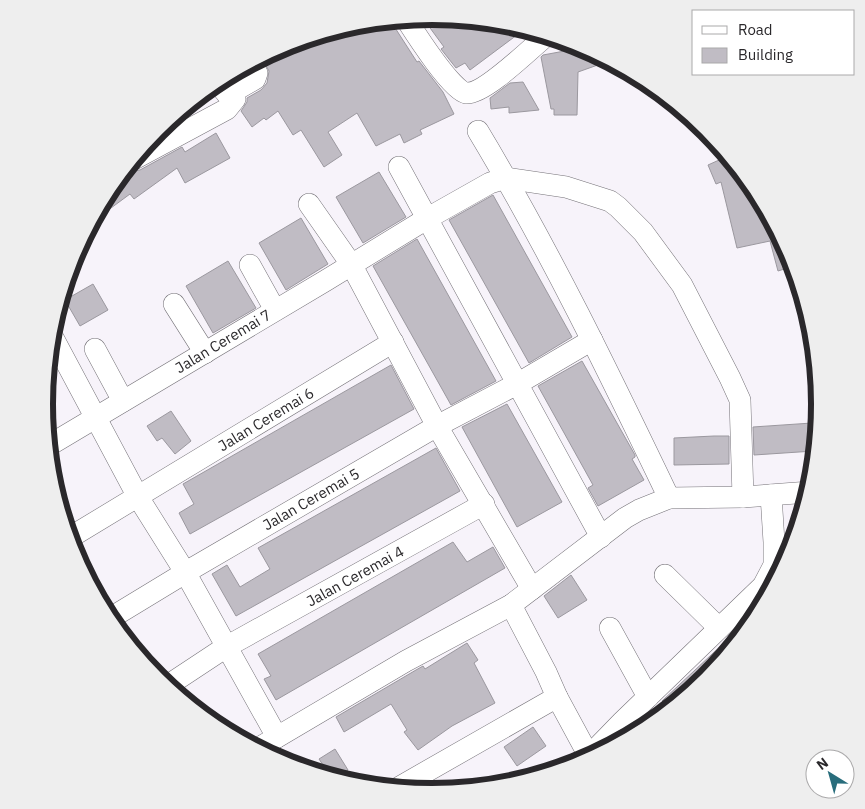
<svg xmlns="http://www.w3.org/2000/svg" width="865" height="809" font-family="'IBM Plex Sans',sans-serif">
	<style>
		.building { fill: #c0bcc4; stroke: #9b989f }
		.lines { fill: none; stroke-linecap: round; stroke-linejoin: round }
		.minor-casing { stroke: #757278; stroke-width: 22 }
		.minor { stroke: #fff; stroke-width: 21 }
		.labels { text-anchor: middle; dominant-baseline: central; stroke-width: 4; stroke-linejoin: round; paint-order: stroke }
		.street-label { font-size: 15px; fill: #2a282b; stroke: #fff }
		.rim { fill: none; stroke: #2a282b; stroke-width: 6 }
	</style>
	<rect width="100%" height="100%" fill="#f7f3fa"/>
	<!-- building -->
	<g class="building">
		<polygon points="433,16 509,24 525,29 470,70 465,63 456,68 441,49 444,47 422,17"/>
		<polygon points="390,20 417,62 419,61 443,92 454,114 420,130 422,134 404,143 400,134 376,146 357,113 328,132 342,155 324,167 301,130 293,135 278,111 266,120 264,118 252,127 241,111 247,102 247,98 261,90 267,83 269,71 263,60 289,44 357,24"/>
		<polygon points="567,42 581,46 609,61 578,72 577,115 554,115 554,109 551,109 541,57 543,55 570,50"/>
		<polygon points="523,82 539,110 509,113 509,107 491,109 490,98 510,83"/>
		<polygon points="216,133 230,158 185,183 177,168 134,199 130,194 92,222 110,189 127,169 133,171 140,170 182,147 185,152"/>
		<polygon points="728,156 755,189 791,256 794,266 778,271 770,241 737,248 721,182 716,184 708,165"/>
		<polygon points="379,172 406,217 363,243 336,197"/>
		<polygon points="493,195 572,337 529,363 449,220"/>
		<polygon points="301,218 328,264 286,290 259,243"/>
		<polygon points="417,239 496,381 451,405 373,266"/>
		<polygon points="228,261 256,308 213,333 186,286"/>
		<polygon points="93,284 108,310 80,326 65,300"/>
		<polygon points="582,361 635,455 635,457 632,459 644,480 598,506 588,488 593,485 538,386"/>
		<polygon points="391,365 414,409 190,534 179,513 194,504 183,484"/>
		<polygon points="507,404 562,502 517,527 462,427"/>
		<polygon points="171,411 191,441 175,454 162,438 157,441 147,426"/>
		<polygon points="812,423 814,451 754,455 753,427"/>
		<polygon points="714,436 729,436 729,464 674,465 674,438"/>
		<polygon points="436,448 460,491 236,616 212,574 227,565 240,587 270,569 258,548"/>
		<polygon points="453,542 467,562 493,547 505,568 276,700 264,679 271,676 258,654"/>
		<polygon points="571,575 587,600 558,618 544,596"/>
		<polygon points="727,640 734,646 707,679 670,709 662,701"/>
		<polygon points="467,643 478,660 474,663 495,703 452,726 418,750 404,732 407,730 391,704 344,732 336,717 416,670 423,666 425,669"/>
		<polygon points="533,727 546,746 517,766 504,747"/>
		<polygon points="335,749 348,770 335,779 331,777 319,759"/>
	</g>
	<g class="lines">
		<!-- minor casing -->
		<g class="minor-casing">
			<g id="minor">
				<path d="M 406,19 C 415,33 452,91 466,93 C 484,95 531,48 547,35"/>
				<polyline points="217,82 227,94 229,94 255,79 257,73 251,64"/>
				<path d="M 478,131 C 549,249 609,373 669,498"/>
				<polyline points="134,159 227,109 235,99 233,92"/>
				<polyline points="399,167 601,537"/>
				<polyline points="309,204 351,264 437,426 532,589"/>
				<polyline points="250,265 275,310"/>
				<polyline points="174,304 205,353"/>
				<polyline points="51,334 138,497 185,572 277,737"/>
				<polyline points="95,349 123,401"/>
				<polyline points="48,446 325,281 428,218 490,183 506,178 566,187 610,201 618,207 643,232 682,285 730,378 740,400 743,497"/>
				<polyline points="69,538 393,342"/>
				<polyline points="665,575 719,628"/>
				<polyline points="109,619 193,568 437,426 517,384 592,340"/>
				<polyline points="610,628 648,697"/>
				<polyline points="167,686 226,647 484,504"/>
				<polyline points="557,697 590,758"/>
				<polyline points="257,749 406,661 511,605 625,518 639,510 669,498 743,497 810,492"/>
				<polyline points="573,766 589,756 622,722 763,586 774,565 774,542 771,495"/>
				<polyline points="396,789 557,697 546,672 511,605"/>
			</g>
		</g>
		<!-- minor -->
		<use href="#minor" class="minor"/>
	</g>
	<g class="labels">
		<!-- street labels -->
		<g class="street-label">
			<text transform="translate(223 341) rotate(-31)">Jalan Ceremai 7</text>
			<text transform="translate(266 419) rotate(-31)">Jalan Ceremai 6</text>
			<text transform="translate(311 499) rotate(-30)">Jalan Ceremai 5</text>
			<text transform="translate(355 576) rotate(-29)">Jalan Ceremai 4</text>
		</g>
	</g>
	<!-- crop -->
	<path d="M0 0H865V809H0ZM53 404a379 379 0 1 1 758 0a379 379 0 1 1-758 0Z" fill="#eee" fill-rule="evenodd"/>
	<path class="rim" d="M53 404a379 379 0 1 1 758 0a379 379 0 1 1-758 0Z"/>
	<!-- legend -->
	<rect x="692" y="10" width="162" height="65" fill="#ffffff" stroke="#aaa9aa"/>
	<rect x="702" y="26" width="25" height="8" fill="#ffffff" stroke="#aaa9aa"/>
	<text x="738" y="35" font-size="15" fill="#2a282b">Road</text>
	<rect x="702" y="48" width="25" height="15" fill="#c0bcc4" stroke="#aaa9aa"/>
	<text x="738" y="60" font-size="15" fill="#2a282b">Building</text>
	<!-- north arrow -->
	<g transform="translate(830 774) rotate(323)"><circle r="24" fill="#ffffff" stroke="#aaa9aa"/>
	<path d="M0-4L9 19L0 12L-9 19Z" fill="#286d7c"/>
	<text y="-8" font-size="14" font-weight="bold" text-anchor="middle" fill="#2a282b">N</text>
	</g>
</svg>
